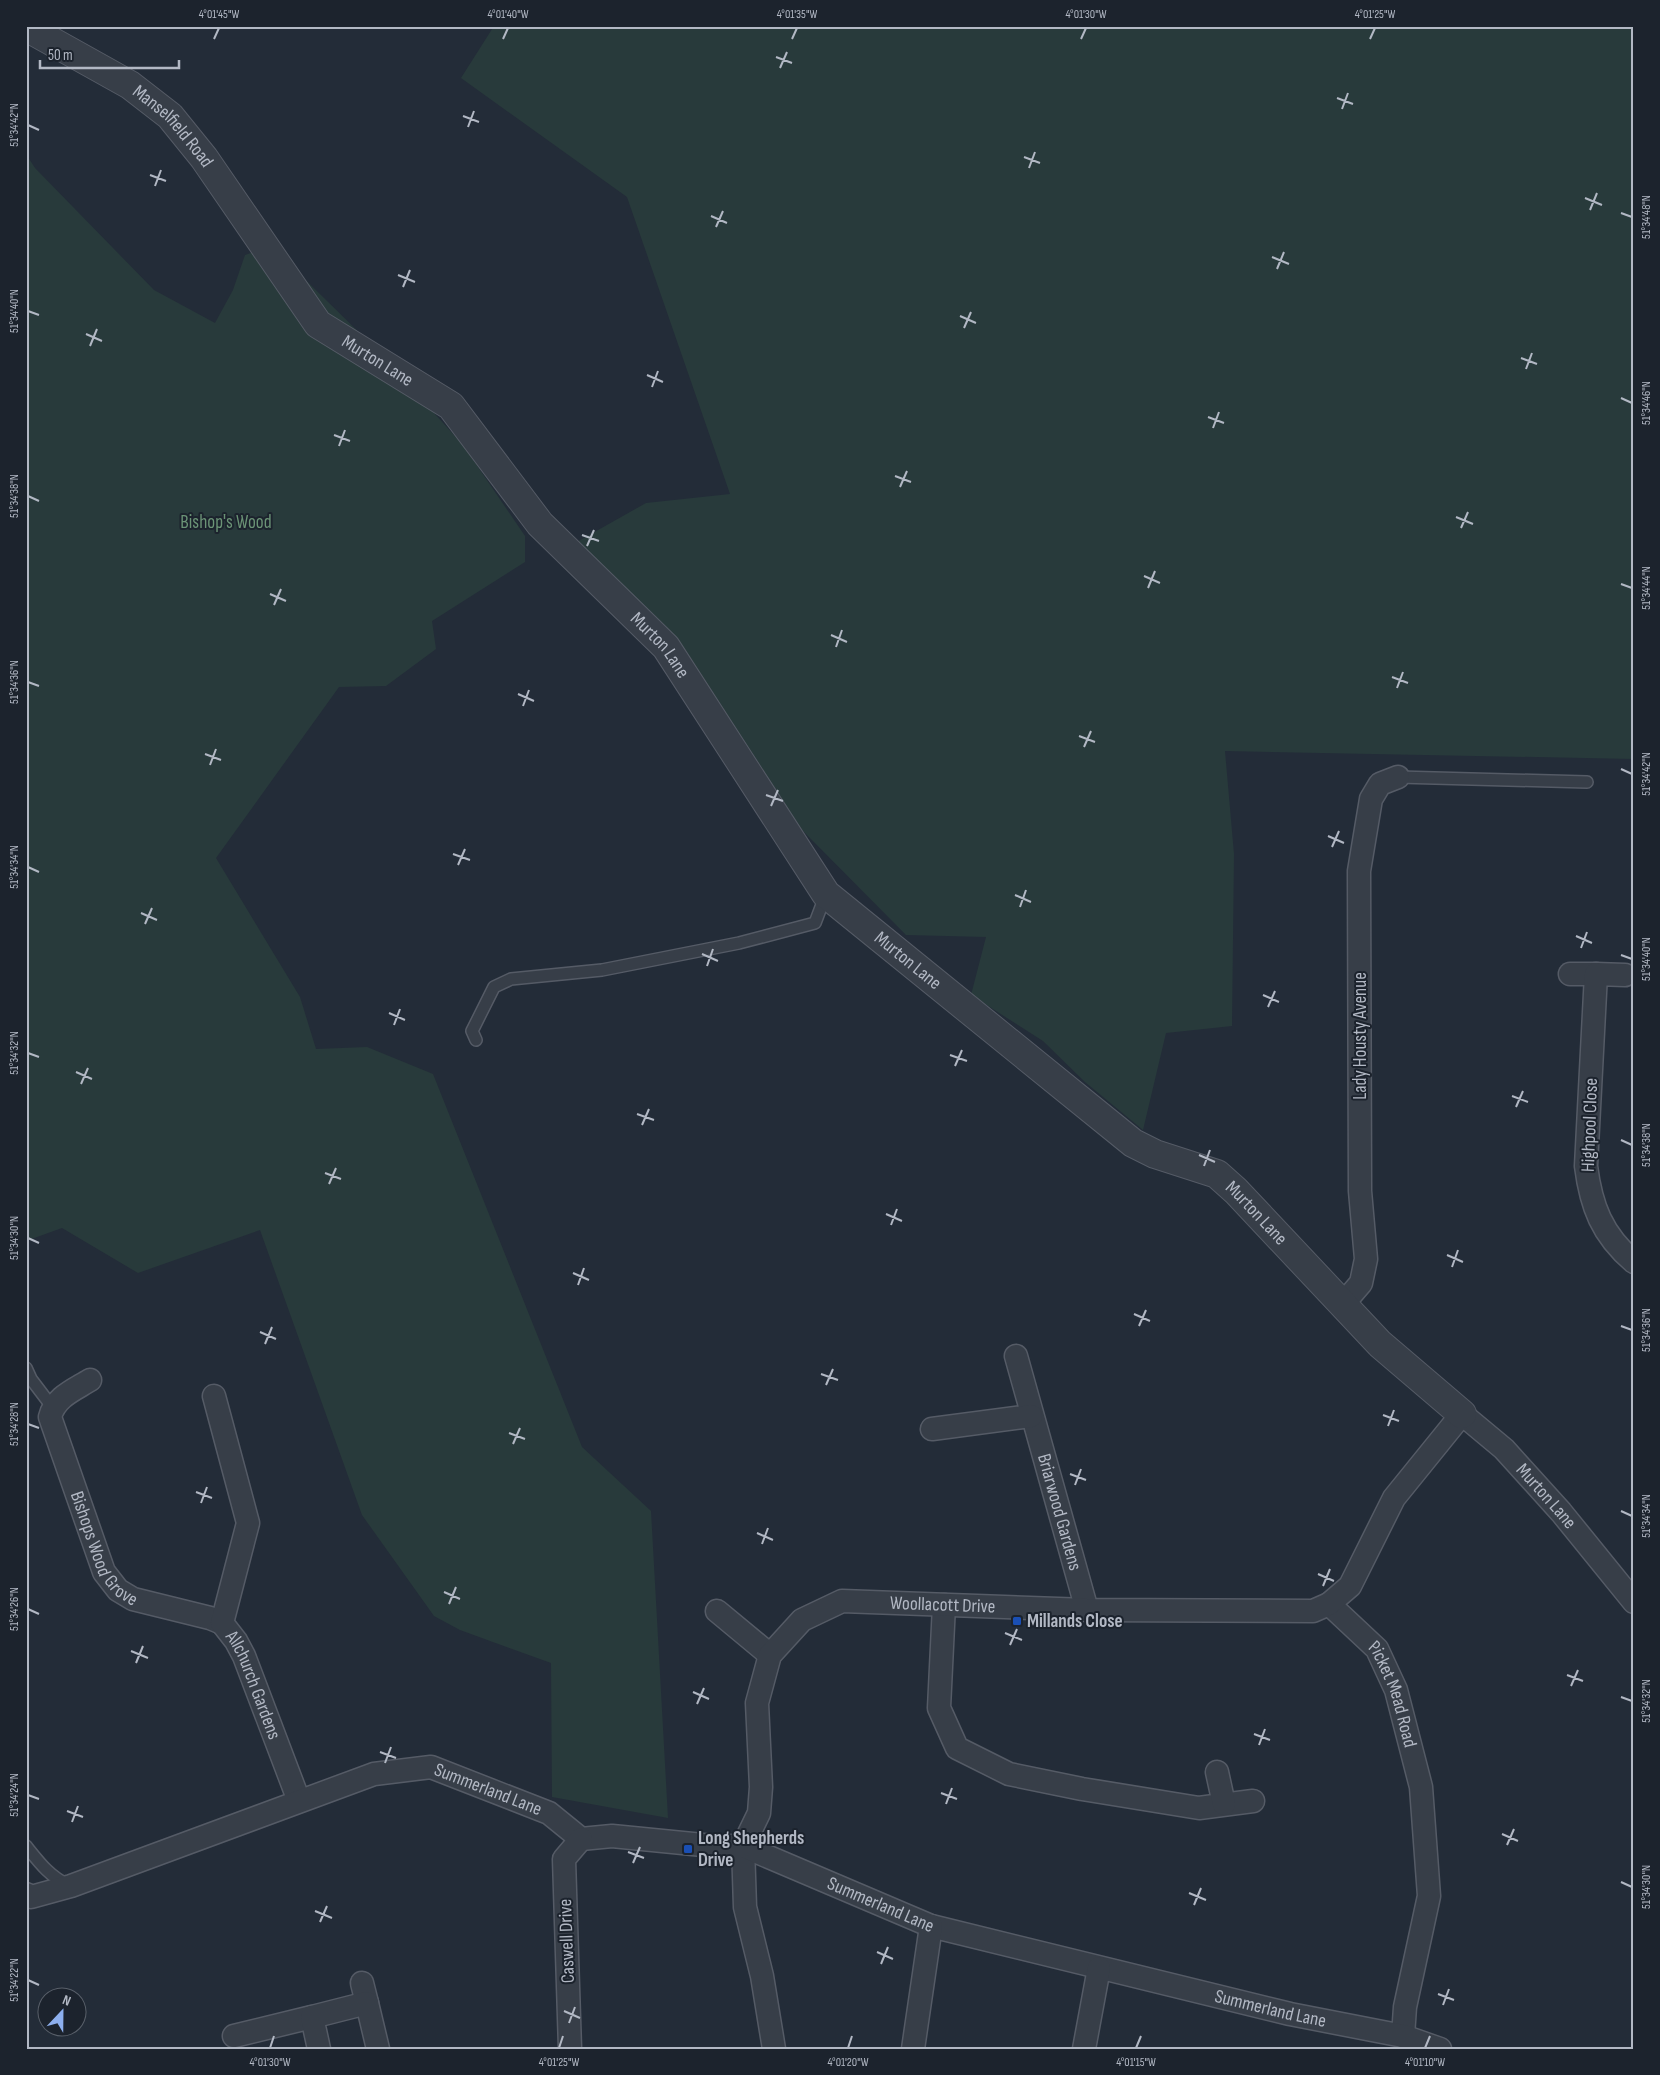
<svg xmlns="http://www.w3.org/2000/svg" width="1660" height="2075" font-family="'Sofia Sans Condensed',sans-serif">
	<style>
		.green { fill: #283a3b }
		.lines { fill: none; stroke-linecap: round; stroke-linejoin: round }
		.service-casing { stroke: #555b66; stroke-width: 14 }
		.minor-casing { stroke: #555b66; stroke-width: 25 }
		.tertiary-casing { stroke: #555b66; stroke-width: 30 }
		.service { stroke: #373e48; stroke-width: 11 }
		.minor { stroke: #373e48; stroke-width: 22 }
		.tertiary { stroke: #373e48; stroke-width: 28 }
		.ticks { fill: none; stroke: #b2b8c4; stroke-width: 2 }
		.transit-dot { fill: #1a4fb4; stroke: #1c232d; stroke-width: 2 }
		.labels { text-anchor: middle; dominant-baseline: central; stroke-width: 4; stroke-linejoin: round; paint-order: stroke }
		.street-label { font-size: 19px; fill: #b2b8c4; stroke: #1c232d }
		.park-label { font-size: 19px; fill: #6b9376; stroke: #1c232d }
		.poi-label { font-size: 19px; font-weight: bold; fill: #b2b8c4; stroke: #1c232d; text-anchor: start }
		.neatline { fill: none; stroke: #b2b8c4; stroke-width: 2 }
		.ticks-label { font-size: 12px; text-anchor: middle; fill: #b2b8c4 }
	</style>
	<rect width="100%" height="100%" fill="#232c38"/>
	<!-- green -->
	<g class="green">
		<polygon points="494,26 1634,26 1634,759 1225,751 1234,854 1232,1026 1166,1033 1143,1130 1085,1082 1043,1041 971,995 986,937 906,935 804,832 769,789 575,543 646,503 730,494 627,197 461,78"/>
		<polygon points="26,154 35,168 154,290 215,323 233,290 245,255 271,246 378,351 463,445 525,536 525,562 432,621 436,649 386,686 339,687 216,858 300,997 316,1049 367,1047 433,1074 582,1447 651,1511 668,1818 552,1797 551,1663 460,1630 434,1616 362,1515 260,1230 138,1273 62,1228 26,1241"/>
	</g>
	<g class="lines">
		<!-- service casing -->
		<g class="service-casing">
			<g id="service">
				<polyline points="1398,777 1587,782"/>
				<polyline points="476,1040 472,1031 494,987 511,979 602,970 739,943 815,923 826,894"/>
				<polyline points="26,1368 31,1379 53,1408"/>
				<path d="M 26,1846 C 39,1862 49,1876 68,1885"/>
			</g>
		</g>
		<!-- minor casing -->
		<g class="minor-casing">
			<g id="minor">
				<polyline points="1570,974 1596,974"/>
				<path d="M 1625,975 L 1596,974 L 1586,1166 C 1591,1206 1602,1235 1634,1262"/>
				<polyline points="1343,1304 1361,1283 1366,1259 1360,1191 1359,871 1371,799 1380,784 1398,777"/>
				<path id="s1" d="M 1016,1356 L 1087,1610"/>
				<path id="s2" d="M 90,1380 C 74,1390 55,1397 50,1417 L 104,1572 L 118,1590 L 133,1599 L 210,1618 L 222,1623"/>
				<path id="s3" d="M 214,1396 L 248,1523 L 222,1623 L 236,1641 L 244,1656 L 299,1801"/>
				<polyline points="932,1429 1031,1416"/>
				<path id="s4" d="M 1329,1604 L 1377,1649 L 1396,1690 L 1421,1787 L 1429,1896 L 1405,2007 L 1403,2036"/>
				<polyline points="944,1605 939,1708 957,1748 1009,1774 1082,1789 1199,1808 1253,1801"/>
				<polyline points="717,1611 770,1655"/>
				<polyline points="1217,1772 1224,1804"/>
				<path id="s5" d="M 743,1846 L 759,1813 L 761,1787 L 757,1703 L 770,1655 L 802,1620 L 842,1601 L 1087,1610 L 1313,1611 L 1329,1604 L 1350,1586 L 1394,1498 L 1462,1414 L 1504,1449 L 1561,1512 L 1634,1602"/>
				<polyline points="743,1846 745,1907 762,1976 774,2049"/>
				<path id="s6" d="M 26,1894 L 31,1897 L 71,1886 L 374,1774 L 431,1767 L 549,1813 L 581,1839 L 612,1836 L 713,1846 L 743,1846 L 931,1926 L 1290,2014 L 1403,2036 L 1440,2049"/>
				<polyline points="362,1983 367,2003"/>
				<polyline points="234,2036 312,2017"/>
				<polyline points="319,2049 312,2017 367,2003 378,2049"/>
				<polyline points="570,2049 564,1859 581,1839"/>
				<polyline points="913,2049 931,1926"/>
				<polyline points="1084,2049 1099,1968"/>
			</g>
		</g>
		<!-- tertiary casing -->
		<g class="tertiary-casing">
			<g id="tertiary">
				<path id="s7" d="M 26,27 L 130,85 L 170,116 L 204,158 L 318,324 L 451,406 L 540,524 L 666,647 L 826,894 L 1133,1143 L 1155,1154 L 1217,1174 L 1236,1191 L 1380,1344 L 1462,1414"/>
			</g>
		</g>
		<!-- service -->
		<use href="#service" class="service"/>
		<!-- minor -->
		<use href="#minor" class="minor"/>
		<!-- tertiary -->
		<use href="#tertiary" class="tertiary"/>
	</g>
	<!-- ticks -->
	<path class="ticks" d="M 214,39 L 219,28M 503,39 L 508,28M 792,39 L 797,28M 1081,39 L 1086,28M 1370,39 L 1375,28M 776,57 L 792,63M 780,68 L 787,52M 1337,98 L 1353,104M 1342,109 L 1348,93M 463,116 L 479,122M 28,125 L 39,130M 468,127 L 474,111M 1024,157 L 1040,163M 1029,168 L 1035,152M 150,175 L 166,181M 155,186 L 161,170M 1585,198 L 1602,205M 1590,210 L 1597,193M 1621,213 L 1632,217M 711,216 L 727,223M 716,227 L 723,211M 1272,257 L 1289,264M 1277,269 L 1284,252M 398,275 L 415,282M 403,287 L 410,270M 28,311 L 39,315M 960,316 L 976,323M 964,328 L 971,312M 86,334 L 102,341M 90,346 L 97,329M 1521,358 L 1537,364M 1526,369 L 1532,353M 647,375 L 663,382M 652,387 L 658,371M 1621,398 L 1632,403M 1208,417 L 1224,423M 1213,428 L 1219,412M 334,435 L 350,441M 339,446 L 345,430M 895,476 L 911,482M 900,487 L 907,471M 28,496 L 39,501M 1456,517 L 1473,524M 1461,528 L 1468,512M 582,535 L 599,541M 587,546 L 594,530M 1144,576 L 1160,583M 1621,584 L 1632,588M 1148,588 L 1155,571M 270,594 L 286,601M 274,605 L 281,589M 831,635 L 847,642M 836,647 L 842,630M 1392,677 L 1408,683M 28,682 L 39,686M 1397,688 L 1403,672M 518,694 L 534,701M 523,706 L 529,690M 1079,736 L 1095,742M 1084,747 L 1091,731M 205,754 L 221,760M 210,765 L 216,749M 1621,769 L 1632,774M 766,795 L 783,801M 771,806 L 778,790M 1328,836 L 1344,843M 1332,847 L 1339,831M 453,854 L 470,860M 458,865 L 465,849M 28,867 L 39,872M 1015,895 L 1031,902M 1020,907 L 1026,890M 141,913 L 157,920M 145,924 L 152,908M 1576,936 L 1592,943M 1581,948 L 1587,932M 702,954 L 718,961M 1621,955 L 1632,959M 707,966 L 713,949M 1263,995 L 1279,1002M 1268,1007 L 1275,991M 389,1013 L 405,1020M 394,1025 L 400,1009M 28,1053 L 39,1057M 950,1055 L 967,1061M 955,1066 L 962,1050M 76,1072 L 92,1079M 81,1084 L 88,1068M 1512,1096 L 1528,1102M 1516,1107 L 1523,1091M 637,1114 L 654,1120M 642,1125 L 649,1109M 1621,1140 L 1632,1145M 1199,1155 L 1215,1162M 1204,1166 L 1210,1150M 325,1173 L 341,1179M 329,1184 L 336,1168M 886,1214 L 902,1221M 891,1225 L 897,1209M 28,1238 L 39,1243M 1447,1255 L 1463,1262M 1452,1267 L 1458,1250M 573,1273 L 589,1280M 578,1285 L 584,1268M 1134,1314 L 1150,1321M 1139,1326 L 1146,1310M 1621,1326 L 1632,1330M 260,1332 L 276,1339M 265,1344 L 272,1327M 821,1374 L 838,1380M 826,1385 L 833,1369M 1383,1415 L 1399,1421M 28,1424 L 39,1428M 1388,1426 L 1394,1410M 509,1433 L 525,1439M 513,1444 L 520,1428M 1070,1474 L 1086,1480M 1075,1485 L 1081,1469M 196,1492 L 212,1498M 201,1503 L 207,1487M 1621,1511 L 1632,1516M 757,1533 L 773,1540M 762,1544 L 768,1528M 1318,1574 L 1334,1581M 1323,1586 L 1330,1569M 444,1592 L 460,1599M 449,1604 L 456,1587M 28,1609 L 39,1614M 1005,1633 L 1022,1640M 1010,1645 L 1017,1629M 131,1651 L 148,1658M 136,1663 L 143,1646M 1567,1675 L 1583,1681M 1571,1686 L 1578,1670M 693,1692 L 709,1699M 1621,1697 L 1632,1701M 697,1704 L 704,1688M 1254,1734 L 1270,1740M 1259,1745 L 1265,1729M 380,1752 L 396,1758M 385,1763 L 391,1747M 941,1793 L 957,1799M 28,1795 L 39,1799M 946,1804 L 952,1788M 67,1811 L 83,1817M 72,1822 L 78,1806M 1502,1834 L 1518,1841M 1507,1845 L 1514,1829M 628,1852 L 644,1858M 633,1863 L 640,1847M 1621,1882 L 1632,1887M 1189,1893 L 1206,1900M 1194,1905 L 1201,1888M 315,1911 L 332,1918M 320,1922 L 327,1906M 877,1952 L 893,1959M 881,1964 L 888,1947M 28,1980 L 39,1985M 1438,1994 L 1454,2000M 1443,2005 L 1449,1989M 564,2011 L 580,2018M 569,2023 L 575,2007M 270,2048 L 274,2036M 559,2048 L 563,2036M 848,2048 L 852,2036M 1136,2048 L 1141,2036M 1425,2048 L 1430,2036"/>
	<!-- markers -->
	<g class="transit-dot">
		<rect x="1012" y="1616" width="10" height="10" rx="2.5"/>
		<rect x="683" y="1844" width="10" height="10" rx="2.5"/>
	</g>
	<g class="labels">
		<!-- street labels -->
		<g class="street-label">
			<text stroke="none"><textPath href="#s7" startOffset="179">Manselfield Road</textPath></text>
			<text stroke="none"><textPath href="#s7" startOffset="495">Murton Lane</textPath></text>
			<text stroke="none"><textPath href="#s7" startOffset="900">Murton Lane</textPath></text>
			<text stroke="none"><textPath href="#s7" startOffset="1305">Murton Lane</textPath></text>
			<text transform="translate(1360 1036) rotate(-90)">Lady Housty Avenue</text>
			<text transform="translate(1590 1125) rotate(-88)">Highpool Close</text>
			<text stroke="none"><textPath href="#s7" startOffset="1740">Murton Lane</textPath></text>
			<text stroke="none"><textPath href="#s5" startOffset="1129">Murton Lane</textPath></text>
			<text stroke="none"><textPath href="#s1" startOffset="162">Briarwood Gardens</textPath></text>
			<text stroke="none"><textPath href="#s2" startOffset="200">Bishops Wood Grove</textPath></text>
			<text stroke="none"><textPath href="#s5" startOffset="389">Woollacott Drive</textPath></text>
			<text stroke="none"><textPath href="#s3" startOffset="305">Allchurch Gardens</textPath></text>
			<text stroke="none"><textPath href="#s4" startOffset="114">Picket Mead Road</textPath></text>
			<text stroke="none"><textPath href="#s6" startOffset="489">Summerland Lane</textPath></text>
			<text stroke="none"><textPath href="#s6" startOffset="908">Summerland Lane</textPath></text>
			<text transform="translate(567 1941) rotate(-92)">Caswell Drive</text>
			<text stroke="none"><textPath href="#s6" startOffset="1312">Summerland Lane</textPath></text>
		</g>
		<!-- park labels -->
		<g class="park-label">
			<text x="226" y="522">Bishop's Wood</text>
		</g>
		<!-- poi labels -->
		<g class="poi-label">
			<text x="1027" y="1621">Millands Close</text>
			<text x="698" y="1838">Long Shepherds<tspan x="698" dy="22">Drive</tspan></text>
		</g>
	</g>
	<!-- border -->
	<rect width="1660" height="2075" fill="none" stroke="#1c232d" stroke-width="55"/>
	<!-- north arrow -->
	<g transform="translate(62 2012) rotate(22)"><circle r="24" fill="#1c232d" stroke="#585f69"/>
	<path d="M0-4L9 19L0 12L-9 19Z" fill="#8dafee"/>
	<text y="-8" font-size="14" font-weight="bold" text-anchor="middle" fill="#b2b8c4">N</text>
	</g>
	<!-- scale -->
	<path d="M40 60v8h139v-8" fill="none" stroke="#b2b8c4" stroke-width="2.5"/>
	<text x="48" y="60" font-size="15" fill="#b2b8c4" stroke="#1c232d" stroke-width="4" paint-order="stroke">50 m</text>
	<rect x="28" y="28" width="1604" height="2020" class="neatline"/>
	<g class="ticks-label">
		<text x="219" y="18">4°01'45"W</text>
		<text x="508" y="18">4°01'40"W</text>
		<text x="797" y="18">4°01'35"W</text>
		<text x="1086" y="18">4°01'30"W</text>
		<text x="1375" y="18">4°01'25"W</text>
		<text transform="translate(14 125) rotate(-90)" y="4">51°34'42"N</text>
		<text transform="translate(1646 217) rotate(-90)" y="4">51°34'48"N</text>
		<text transform="translate(14 311) rotate(-90)" y="4">51°34'40"N</text>
		<text transform="translate(1646 403) rotate(-90)" y="4">51°34'46"N</text>
		<text transform="translate(14 496) rotate(-90)" y="4">51°34'38"N</text>
		<text transform="translate(1646 588) rotate(-90)" y="4">51°34'44"N</text>
		<text transform="translate(14 682) rotate(-90)" y="4">51°34'36"N</text>
		<text transform="translate(1646 774) rotate(-90)" y="4">51°34'42"N</text>
		<text transform="translate(14 867) rotate(-90)" y="4">51°34'34"N</text>
		<text transform="translate(1646 959) rotate(-90)" y="4">51°34'40"N</text>
		<text transform="translate(14 1053) rotate(-90)" y="4">51°34'32"N</text>
		<text transform="translate(1646 1145) rotate(-90)" y="4">51°34'38"N</text>
		<text transform="translate(14 1238) rotate(-90)" y="4">51°34'30"N</text>
		<text transform="translate(1646 1330) rotate(-90)" y="4">51°34'36"N</text>
		<text transform="translate(14 1424) rotate(-90)" y="4">51°34'28"N</text>
		<text transform="translate(1646 1516) rotate(-90)" y="4">51°34'34"N</text>
		<text transform="translate(14 1609) rotate(-90)" y="4">51°34'26"N</text>
		<text transform="translate(1646 1701) rotate(-90)" y="4">51°34'32"N</text>
		<text transform="translate(14 1795) rotate(-90)" y="4">51°34'24"N</text>
		<text transform="translate(1646 1887) rotate(-90)" y="4">51°34'30"N</text>
		<text transform="translate(14 1980) rotate(-90)" y="4">51°34'22"N</text>
		<text x="270" y="2066">4°01'30"W</text>
		<text x="559" y="2066">4°01'25"W</text>
		<text x="848" y="2066">4°01'20"W</text>
		<text x="1136" y="2066">4°01'15"W</text>
		<text x="1425" y="2066">4°01'10"W</text>
	</g>
</svg>
